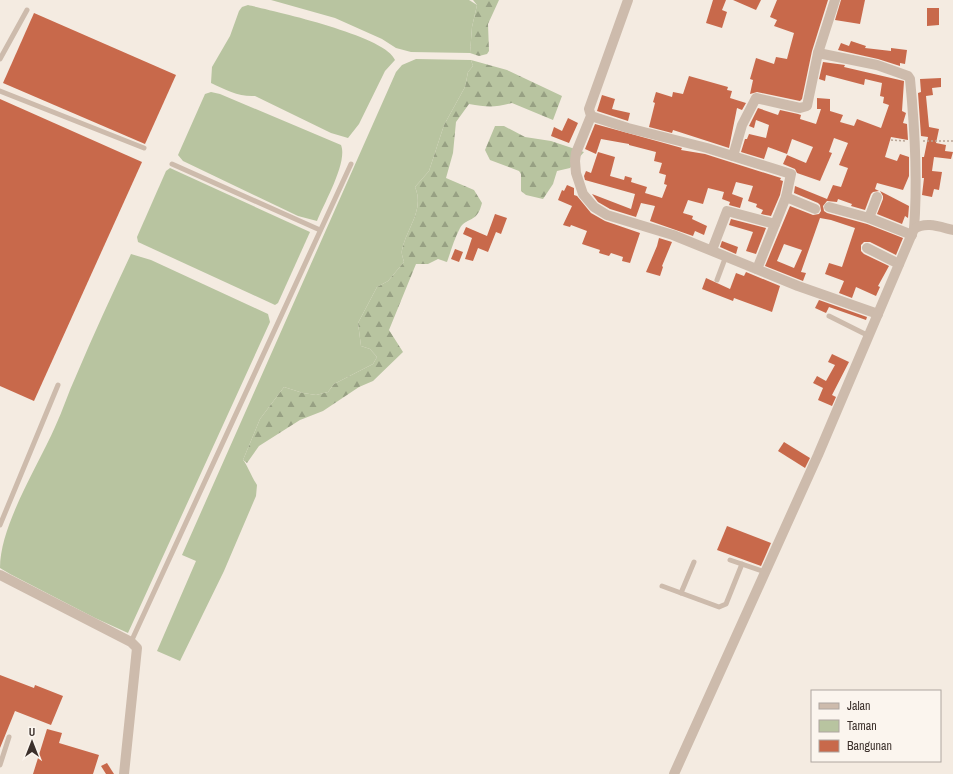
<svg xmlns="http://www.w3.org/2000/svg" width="953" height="774" font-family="'Archivo Narrow',sans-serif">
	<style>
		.green { fill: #b8c4a0 }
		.forest { fill: url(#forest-firs) }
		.building { fill: #c8694b; fill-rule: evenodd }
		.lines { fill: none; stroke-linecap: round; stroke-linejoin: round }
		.path { stroke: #b9a596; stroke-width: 1.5; stroke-dasharray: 2 2; stroke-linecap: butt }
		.lane { stroke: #cdbbac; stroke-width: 5 }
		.street { stroke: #cdbbac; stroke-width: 10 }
	</style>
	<defs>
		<pattern id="forest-firs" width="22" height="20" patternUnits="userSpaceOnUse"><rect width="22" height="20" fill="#b8c4a0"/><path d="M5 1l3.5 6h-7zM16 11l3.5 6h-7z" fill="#97a083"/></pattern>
	</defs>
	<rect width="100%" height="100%" fill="#f4ebe1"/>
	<!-- green -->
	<g class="green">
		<polygon points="271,0 469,0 477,5 472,27 470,53 411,52 396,48 382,39 335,18"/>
		<path d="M 248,5 C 274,11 387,36 395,60 L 385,71 L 359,124 L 348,138 L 331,133 L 255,96 C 239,97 226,90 211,83 L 212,67 L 230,36 L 239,11 L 242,7 Z"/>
		<path d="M 416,59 L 471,60 L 473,66 L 468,72 L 465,87 L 444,125 L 429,171 L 415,187 C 425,210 406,229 402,250 C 401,253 403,258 404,262 L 388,281 L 377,287 L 358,323 L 361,346 L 370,349 L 377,357 L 373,364 L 334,384 L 328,392 L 316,395 L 303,393 L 284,387 L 260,419 L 243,460 C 247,464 252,478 257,485 L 256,496 L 224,571 L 180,661 L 157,651 L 196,561 L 182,555 L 396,72 L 402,65 Z"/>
		<path d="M 211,92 L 220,94 L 341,145 C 348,162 324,203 317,221 L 298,216 L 183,161 L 178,155 L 205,94 Z"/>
		<polygon points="170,168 310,232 278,303 275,305 138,242 137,237 166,171"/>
		<path d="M 131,254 L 151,260 L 268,314 L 270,322 L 128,633 L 95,618 L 10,574 L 0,568 C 0,525 38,466 55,427 C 63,410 68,393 76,376 C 93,335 112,295 131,254 Z"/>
	</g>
	<!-- forest -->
	<g class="forest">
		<polygon points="473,0 499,0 488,24 489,51 487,54 479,56 470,53 472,27 477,5"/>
		<path d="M 471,60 L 507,70 L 562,96 L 553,120 L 512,103 C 494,108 486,107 469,104 L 456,122 L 453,153 L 446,178 L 474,190 L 482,203 C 477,224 466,217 460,228 C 454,239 451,251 447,262 L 438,259 L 428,264 L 416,264 L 389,330 L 403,352 L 373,381 L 359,387 L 323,411 L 300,420 L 259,446 L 247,463 L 243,460 L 260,419 L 284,387 L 303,393 L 316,395 L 328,392 L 334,384 L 373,364 L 377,357 L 370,349 L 361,346 L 358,323 L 377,287 L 388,281 L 404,262 C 403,258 401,253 402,250 C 406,229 425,210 415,187 L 429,171 L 444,125 L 465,87 L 468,72 L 473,66 Z"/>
		<polygon points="495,126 504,126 525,137 551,141 584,152 570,168 557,171 553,184 543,199 526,195 521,191 521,174 519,171 490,160 485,150"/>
	</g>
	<!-- building -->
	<g class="building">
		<polygon points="713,0 726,0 722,10 727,12 722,28 706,23"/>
		<polygon points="733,0 761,0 756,10"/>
		<polygon points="777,0 828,0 812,51 802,99 800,101 757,92 750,94 753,80 750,79 756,58 774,64 776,57 787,59 794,33 774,26 777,20 770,17"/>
		<polygon points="841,0 865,0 860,24 835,20"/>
		<polygon points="927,8 939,8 939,25 927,26"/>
		<polygon points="34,13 176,75 145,144 3,83"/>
		<polygon points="851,41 866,46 865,48 891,51 891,48 907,50 905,64 900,63 900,66 878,59 838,50 841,43 849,46"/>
		<path d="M 823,62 L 845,65 L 844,67 L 904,81 L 902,111 L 906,113 L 903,123 L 907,124 L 908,140 L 891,137 L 885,157 L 897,161 L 900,154 L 909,157 L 909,176 L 903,190 L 877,183 L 875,189 L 879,191 L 873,192 L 871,194 L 865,210 L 851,206 L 852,204 L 838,199 L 837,202 L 827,201 L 823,206 L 824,211 L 827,213 L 867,224 L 903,238 L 896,255 L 870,242 L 864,242 L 861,245 L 861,251 L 864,254 L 889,266 L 878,286 L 880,287 L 876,296 L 856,287 L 852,298 L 839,293 L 844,281 L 825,274 L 829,263 L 842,267 L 855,228 L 831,220 L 820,218 L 801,272 L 806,273 L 803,281 L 765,266 L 790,206 L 813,215 L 819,214 L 821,211 L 820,205 L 818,203 L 794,193 L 795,186 L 827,199 L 833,185 L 841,187 L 848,168 L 839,165 L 848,143 L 834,138 L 829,152 L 832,153 L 820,181 L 797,173 L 795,169 L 783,164 L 787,155 L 806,163 L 813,147 L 792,139 L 787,154 L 768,147 L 764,159 L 741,152 L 745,139 L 747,139 L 749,134 L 766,138 L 769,125 L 756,120 L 754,128 L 749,126 L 758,108 L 778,115 L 780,110 L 798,114 L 801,115 L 800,119 L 816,124 L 821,109 L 817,109 L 817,98 L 830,99 L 830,111 L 843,115 L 840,122 L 854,126 L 857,119 L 881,128 L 889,105 L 883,103 L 884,97 L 880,96 L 882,83 L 865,79 L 864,85 L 826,75 L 825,81 L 819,79 ZM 784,244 L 802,250 L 794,268 L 777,261 Z"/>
		<polygon points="689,76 728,87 727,90 732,91 730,98 746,103 742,110 737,108 729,148 673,130 672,133 649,127 655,103 653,102 656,92 672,97 673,92 683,94"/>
		<polygon points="941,78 941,87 932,88 933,95 926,96 929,127 939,129 936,143 946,145 945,151 953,152 951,159 934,157 932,171 942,172 939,190 934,189 932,197 922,195 924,178 922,178 922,157 924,157 928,137 921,136 918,93 921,92 920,79"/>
		<polygon points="602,95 615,99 612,109 630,113 628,121 597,111"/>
		<polygon points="0,99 142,162 34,401 0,386"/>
		<polygon points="568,118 578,123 569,143 551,136 554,127 562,131"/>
		<polygon points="595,124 682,148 681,150 705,154 781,178 780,180 783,181 780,195 771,216 761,214 763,210 756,207 757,204 748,201 753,186 736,182 732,194 743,198 740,208 729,205 730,202 722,199 724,192 708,188 703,204 688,200 683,213 693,216 692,219 707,226 704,235 695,231 693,236 650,221 655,206 641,203 636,217 610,209 598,202 592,194 631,209 635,194 585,180 584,176 586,171 591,173 598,152 615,157 610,176 624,180 625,176 632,178 631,182 647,187 645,193 662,198 667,185 664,184 666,175 659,173 662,163 654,161 656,152 629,145 629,144 601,139 596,154 585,149"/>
		<polygon points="567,185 574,188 574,195 577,196 591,213 605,221 640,233 630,263 622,261 623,257 611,253 609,256 599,253 600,250 582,244 587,231 571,225 570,227 563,225 572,206 558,200 562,190 564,191"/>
		<polygon points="880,191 909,206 908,218 905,216 902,224 877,214 883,199 883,196"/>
		<polygon points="495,214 507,218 501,234 496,232 488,252 478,248 473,261 465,259 472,238 463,234 466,227 487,236"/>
		<polygon points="731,219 766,228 756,254 746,251 753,232 729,225"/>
		<polygon points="659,238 672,242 662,266 663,267 660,276 646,272 657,246"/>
		<polygon points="722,241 738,247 736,254 720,247"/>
		<polygon points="455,249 463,252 459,262 451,259"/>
		<polygon points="746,272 780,286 772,312 734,298 733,301 702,289 706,278 730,289 736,273 744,276"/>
		<polygon points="819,300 867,317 866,320 829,307 826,313 815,308"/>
		<polygon points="832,354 849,362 832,395 836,397 832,406 818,400 823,388 813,383 817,376 826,381 835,365 828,362"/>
		<polygon points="784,442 810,458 805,468 778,451"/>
		<polygon points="727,526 771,543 761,566 717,550"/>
		<polygon points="0,675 34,688 35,685 63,696 51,725 15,711 0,748"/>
		<polygon points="47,729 62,733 59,743 99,755 93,774 33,774"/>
		<polygon points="107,763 114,774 106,774 101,766"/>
	</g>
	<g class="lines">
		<!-- path -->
		<g class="path">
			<polyline points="891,140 906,141"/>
			<polyline points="923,141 953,141"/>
		</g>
		<!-- lane -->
		<g class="lane">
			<polyline points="0,59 27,10"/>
			<polyline points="0,91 144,148"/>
			<polyline points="172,164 320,230"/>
			<polyline points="717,280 726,256"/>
			<polyline points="829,316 869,336"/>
			<polyline points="0,525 58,385"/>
			<polyline points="730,560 765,572"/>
			<polyline points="694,562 681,593 719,607 726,604 742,564"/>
			<polyline points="662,586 681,593"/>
			<polyline points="131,642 351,164"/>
			<polyline points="0,765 9,737"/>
		</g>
		<!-- street -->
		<g class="street">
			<polyline points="628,0 589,109 591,116 576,153 575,161 576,173 583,194 594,207 607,215 673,235 798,286 878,314"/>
			<path d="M 818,53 L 877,65 L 908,76 L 910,79 C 915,130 918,178 914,229"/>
			<polyline points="591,116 628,128 707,148 791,174 786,197 757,269"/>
			<polyline points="733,156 742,125 756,98 800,108 807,106 818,53 835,0"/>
			<polyline points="786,197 815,209"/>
			<polyline points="829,207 869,218 912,235"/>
			<polyline points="869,218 877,197"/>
			<polyline points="867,248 899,264"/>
			<polyline points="712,250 727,211 775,224"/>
			<polyline points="0,575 131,642 137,648 124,774"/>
			<path d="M 674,774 L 818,455 L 914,229 C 926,221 940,227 953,230"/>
		</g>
	</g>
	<!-- legend -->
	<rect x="811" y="690" width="130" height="72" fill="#fbf5ee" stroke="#aea6a0"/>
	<rect x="819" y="703" width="20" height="6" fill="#cdbbac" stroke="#aea6a0"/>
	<text x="847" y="710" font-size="12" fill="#3b302b">Jalan</text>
	<rect x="819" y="720" width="20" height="12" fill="#b8c4a0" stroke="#aea6a0"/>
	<text x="847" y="730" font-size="12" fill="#3b302b">Taman</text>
	<rect x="819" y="740" width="20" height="12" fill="#c8694b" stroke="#aea6a0"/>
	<text x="847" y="750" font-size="12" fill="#3b302b">Bangunan</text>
	<!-- north arrow -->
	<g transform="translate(32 742)" stroke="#fbf5ee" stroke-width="3" paint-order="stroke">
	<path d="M0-3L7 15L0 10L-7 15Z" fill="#3b302b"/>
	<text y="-6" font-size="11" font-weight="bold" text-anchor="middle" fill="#3b302b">U</text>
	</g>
</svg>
